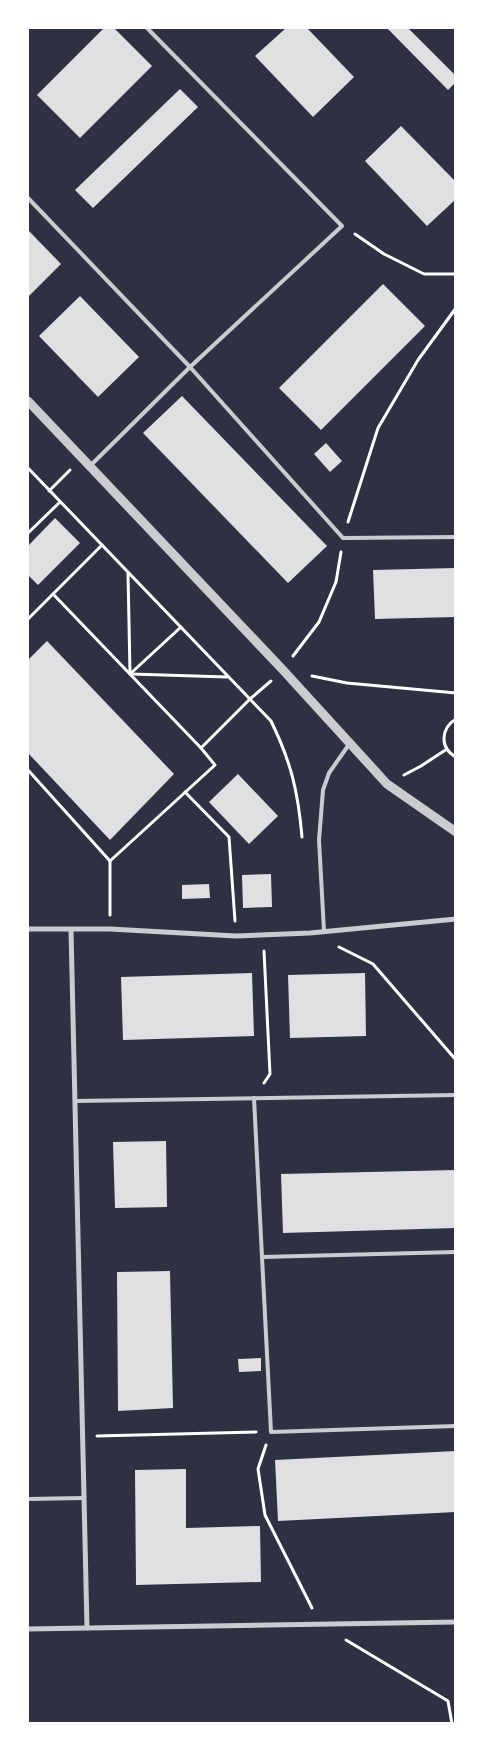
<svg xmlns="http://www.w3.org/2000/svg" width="483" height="1751" font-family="Rubik,sans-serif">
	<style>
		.building { fill: #e0e0e3 }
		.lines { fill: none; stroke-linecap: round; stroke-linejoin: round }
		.path { stroke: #fff; stroke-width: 3 }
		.service { stroke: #caccd0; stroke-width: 4 }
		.minor { stroke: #caccd0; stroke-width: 5 }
		.tertiary { stroke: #caccd0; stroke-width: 9 }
	</style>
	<rect width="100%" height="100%" fill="#2d3142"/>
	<!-- building -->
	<g class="building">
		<polygon points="104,28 114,28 152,66 80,138 37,95"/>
		<polygon points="286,28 307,28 354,77 313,117 255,56"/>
		<polygon points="387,28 408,28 456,76 456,82 448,90"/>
		<polygon points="180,89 198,107 93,208 75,190"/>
		<polygon points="401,126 456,182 456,199 427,226 365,161"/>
		<polygon points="28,230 61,264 28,297"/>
		<polygon points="383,284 425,326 321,430 279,388"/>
		<polygon points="80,296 139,357 98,397 39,336"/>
		<polygon points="182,396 327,546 288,583 143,433"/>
		<polygon points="326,443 342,461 330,472 314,454"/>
		<polygon points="55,518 80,543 38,585 28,575 28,546"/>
		<polygon points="456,568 456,617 375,619 373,570"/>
		<polygon points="47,641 174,774 110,840 28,753 28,660"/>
		<polygon points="238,774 278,816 249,844 209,802"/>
		<polygon points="271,874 272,907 243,908 242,875"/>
		<polygon points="209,884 210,898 182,899 182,885"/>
		<polygon points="252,973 254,1036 123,1040 121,977"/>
		<polygon points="365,973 366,1036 290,1038 288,975"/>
		<polygon points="166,1141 167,1207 115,1208 113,1142"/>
		<polygon points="456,1170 456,1228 283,1233 281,1174"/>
		<polygon points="170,1271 173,1408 118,1411 117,1272"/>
		<polygon points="261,1358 261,1371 239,1372 238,1359"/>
		<polygon points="456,1451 456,1512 278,1521 275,1460"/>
		<polygon points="186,1469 186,1528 260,1526 261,1582 136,1585 135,1470"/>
	</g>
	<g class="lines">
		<!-- path -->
		<g class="path">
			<polyline points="355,234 384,254 424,274 456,274"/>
			<path d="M 28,468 L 271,721 C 291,762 298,791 302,837"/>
			<polyline points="49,491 70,470"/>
			<polyline points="348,522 378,428 418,360 456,308"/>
			<polyline points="28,533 60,502"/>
			<polyline points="128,573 130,673"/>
			<polyline points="53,594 201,748 215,765 110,861"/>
			<polyline points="28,619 102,545"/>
			<polyline points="293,656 319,622 336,582 341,552"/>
			<polyline points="130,674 181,627"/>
			<polyline points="131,674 227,677"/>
			<polyline points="312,676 347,683 456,693"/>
			<path d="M 456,719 C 441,728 439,748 456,757"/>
			<polyline points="201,748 250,699 271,681"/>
			<polyline points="28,770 110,861 110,915"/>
			<polyline points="404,775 421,766 447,749"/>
			<polyline points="185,792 229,837 235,921"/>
			<polyline points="339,947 373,964 456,1060"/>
			<polyline points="264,951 270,1074 264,1083"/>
			<polyline points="97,1436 256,1432"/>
			<polyline points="266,1445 258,1469 265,1515 312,1608"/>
			<polyline points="346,1640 448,1701 452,1724"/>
		</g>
		<!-- service -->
		<g class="service">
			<polyline points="28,198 190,367 342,226 147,28"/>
			<polyline points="90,466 190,367 343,538 456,537"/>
			<polyline points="324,931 319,840 323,790 329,773 350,743"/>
			<polyline points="254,1098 262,1257"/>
			<polyline points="75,1101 456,1095"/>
			<polyline points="456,1252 262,1257 271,1432 456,1426"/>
			<polyline points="28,1499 84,1498"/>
		</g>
		<!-- minor -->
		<g class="minor">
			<polyline points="28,929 110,929 236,936 310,933 456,919"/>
			<polyline points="71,930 87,1628"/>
			<polyline points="28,1629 456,1622"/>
		</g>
		<!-- tertiary -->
		<polyline class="tertiary" points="28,401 283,670 387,784 456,832"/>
	</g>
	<!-- border -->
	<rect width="483" height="1751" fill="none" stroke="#ffffff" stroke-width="58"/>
</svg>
